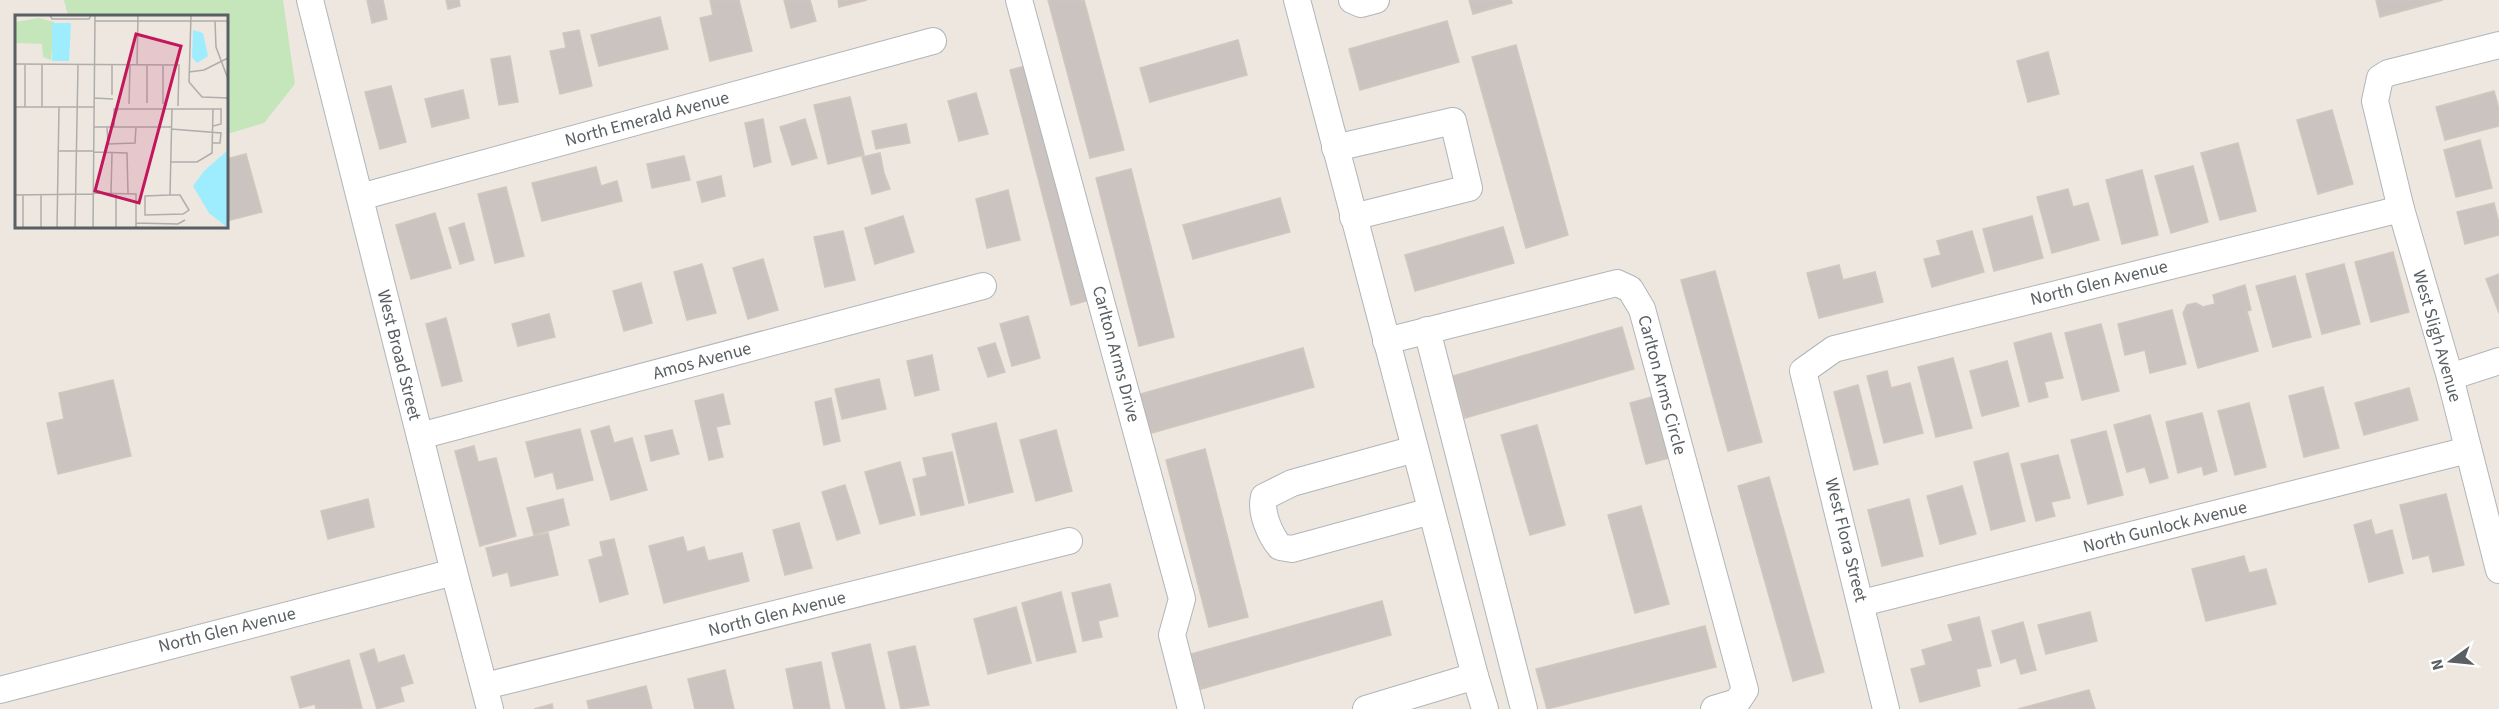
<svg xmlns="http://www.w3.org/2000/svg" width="2499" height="709" font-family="'Source Sans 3',sans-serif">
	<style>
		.green { fill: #c5e6ba }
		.building { fill: #cac3bf; stroke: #d2c6be; stroke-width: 1.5 }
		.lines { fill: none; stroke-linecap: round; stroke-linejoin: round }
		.minor-casing { stroke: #b1b5b9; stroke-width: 28 }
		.minor { stroke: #fff; stroke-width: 26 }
		.labels { text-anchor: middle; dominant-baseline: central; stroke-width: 4.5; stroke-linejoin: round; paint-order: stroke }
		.street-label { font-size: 18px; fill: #595f62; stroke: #fff }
		.inset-road { fill: none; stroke: #aeadaa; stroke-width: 1.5 }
		.view { fill: #c2185b; fill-opacity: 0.15; stroke: #c2185b; stroke-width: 3 }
		.inset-edge { fill: none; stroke: #595f62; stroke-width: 3 }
	</style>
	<rect width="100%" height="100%" fill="#ede7e0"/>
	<!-- green -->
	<polygon class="green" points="64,0 283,0 295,84 264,123 227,134 226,16 68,16"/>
	<!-- building -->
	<g class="building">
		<polygon points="367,0 383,0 387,19 372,23"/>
		<polygon points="446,0 459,0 460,6 448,9"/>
		<polygon points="710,0 739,0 752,51 710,61 700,18 713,15"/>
		<polygon points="784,0 810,0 816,21 791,28"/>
		<polygon points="838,0 867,0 839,7"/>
		<polygon points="1048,0 1084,0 1124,150 1090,158"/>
		<polygon points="1469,0 1511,0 1512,3 1473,14"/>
		<polygon points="2376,0 2443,0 2380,17"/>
		<polygon points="660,17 668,49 599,66 591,35"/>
		<polygon points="1447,21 1459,62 1360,90 1349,49"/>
		<polygon points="579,30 592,86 560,94 550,51 566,48 563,33"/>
		<polygon points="1238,40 1247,75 1150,102 1140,68"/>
		<polygon points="1516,45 1568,235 1526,248 1472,57"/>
		<polygon points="2048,52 2059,94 2028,102 2017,61"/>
		<polygon points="510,56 518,102 499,105 491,59"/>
		<polygon points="1029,65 1090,300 1071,305 1010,70"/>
		<polygon points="391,86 406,142 380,149 365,92"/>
		<polygon points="463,90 469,118 432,127 425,99"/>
		<polygon points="2494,91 2499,109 2499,126 2445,140 2436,107"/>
		<polygon points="976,93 988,134 959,141 948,101"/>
		<polygon points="850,97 864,155 828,164 814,105"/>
		<polygon points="2332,110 2353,184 2318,194 2297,120"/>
		<polygon points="763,119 771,162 754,167 745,123"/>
		<polygon points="805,119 817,158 792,165 780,127"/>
		<polygon points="906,124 910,143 876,149 872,131"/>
		<polygon points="2480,140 2492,188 2456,197 2444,150"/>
		<polygon points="2238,143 2256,211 2220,220 2201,153"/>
		<polygon points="880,153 884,173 890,189 872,194 862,157"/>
		<polygon points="246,154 262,212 226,221 226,159"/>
		<polygon points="684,156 690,180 652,188 647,164"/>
		<polygon points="2193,166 2208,222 2171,233 2155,176"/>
		<polygon points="596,167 601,186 617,181 622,201 542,221 532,183"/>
		<polygon points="1131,169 1174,337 1139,346 1096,178"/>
		<polygon points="2142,170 2158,235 2122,244 2106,180"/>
		<polygon points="721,176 725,196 702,202 697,182"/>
		<polygon points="506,187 524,256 495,263 478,194"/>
		<polygon points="2068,189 2073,207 2088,203 2099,240 2052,253 2037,197"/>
		<polygon points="1008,190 1020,240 987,248 976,199"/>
		<polygon points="1280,198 1290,232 1193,259 1183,225"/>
		<polygon points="2494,203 2499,223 2499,235 2465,244 2457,212"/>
		<polygon points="435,213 451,268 411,279 396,225"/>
		<polygon points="903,216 914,252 875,264 865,228"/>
		<polygon points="2032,216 2043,258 1994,271 1983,229"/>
		<polygon points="464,223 474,260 460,264 449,228"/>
		<polygon points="1503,227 1514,263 1415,291 1405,255"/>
		<polygon points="843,231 855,280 825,287 814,237"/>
		<polygon points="1972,231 1984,272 1932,287 1924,259 1941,255 1937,241"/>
		<polygon points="2393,252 2409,312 2371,322 2355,262"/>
		<polygon points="763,259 778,310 748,319 733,268"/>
		<polygon points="702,264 716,313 687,320 674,272"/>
		<polygon points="2344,264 2360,324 2322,334 2306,274"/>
		<polygon points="1839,265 1843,280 1875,272 1883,302 1819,318 1807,273"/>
		<polygon points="1715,271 1762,442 1728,451 1681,280"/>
		<polygon points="2499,274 2499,313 2486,279"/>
		<polygon points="2295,276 2311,337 2273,347 2256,286"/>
		<polygon points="641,283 652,323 624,331 613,291"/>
		<polygon points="2245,285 2251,310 2247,311 2258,351 2198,368 2183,313 2187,305 2196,303 2203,307 2215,304 2213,295"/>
		<polygon points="2172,310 2186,364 2150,373 2145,350 2125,355 2118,324"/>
		<polygon points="549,314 555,337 518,346 512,324"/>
		<polygon points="1028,316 1040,358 1012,366 1000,324"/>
		<polygon points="446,318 462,381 442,386 426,324"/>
		<polygon points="2101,324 2119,391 2082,400 2065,333"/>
		<polygon points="1622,327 1634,369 1465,418 1453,376"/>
		<polygon points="2051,333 2063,378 2044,382 2048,397 2029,402 2014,343"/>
		<polygon points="995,343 1005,372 988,377 978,348"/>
		<polygon points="1303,348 1314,387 1148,434 1137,395"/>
		<polygon points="932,355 939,390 915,396 907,361"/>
		<polygon points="1953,358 1972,428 1936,437 1918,367"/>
		<polygon points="2007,361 2019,406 1982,416 1970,371"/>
		<polygon points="1887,371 1891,388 1910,383 1923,433 1884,443 1867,376"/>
		<polygon points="879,379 886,409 842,419 835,389"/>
		<polygon points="113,380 131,456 58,474 47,423 64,419 59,393"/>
		<polygon points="1858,385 1878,464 1854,470 1834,392"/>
		<polygon points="2323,387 2339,448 2304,457 2289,396"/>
		<polygon points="2409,388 2418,420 2364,435 2355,403"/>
		<polygon points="723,394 730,424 716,427 723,457 709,460 695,401"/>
		<polygon points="1652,397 1669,458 1646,464 1630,403"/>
		<polygon points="831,398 840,441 824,445 815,402"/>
		<polygon points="2249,403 2266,467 2235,475 2218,411"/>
		<polygon points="2202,413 2217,471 2204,475 2202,466 2178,473 2166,422"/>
		<polygon points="2150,415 2168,478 2150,483 2145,467 2127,472 2114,425"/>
		<polygon points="996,423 1013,492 969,503 952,434"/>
		<polygon points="1537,425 1565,525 1530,535 1501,435"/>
		<polygon points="609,426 614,443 632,438 647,490 611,500 591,431"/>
		<polygon points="580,429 593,480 557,489 553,472 535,477 526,442"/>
		<polygon points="672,430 679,454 651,461 645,436"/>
		<polygon points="1056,430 1072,491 1036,501 1020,440"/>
		<polygon points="2106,431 2123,495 2088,504 2071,440"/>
		<polygon points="474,446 478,462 496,458 516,536 480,546 455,451"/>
		<polygon points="1205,449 1248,617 1209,627 1166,460"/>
		<polygon points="952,452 964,505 921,515 913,479 927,476 923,458"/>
		<polygon points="2008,453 2025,521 1991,530 1974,462"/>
		<polygon points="2058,455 2070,498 2051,502 2055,516 2036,521 2021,464"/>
		<polygon points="900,462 915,515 880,524 865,472"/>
		<polygon points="1769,477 1824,672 1793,681 1738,486"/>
		<polygon points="845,485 860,533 837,540 822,492"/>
		<polygon points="1962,486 1976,534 1940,544 1927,496"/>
		<polygon points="2446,494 2464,565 2433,572 2429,555 2413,559 2400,505"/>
		<polygon points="368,499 374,527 328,539 321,511"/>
		<polygon points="563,499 569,525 534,535 527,508"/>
		<polygon points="1909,499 1923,556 1882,566 1868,510"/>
		<polygon points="1641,506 1669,604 1635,613 1608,515"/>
		<polygon points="2371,520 2375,535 2392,530 2403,573 2369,582 2354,525"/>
		<polygon points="799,523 812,568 785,575 773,530"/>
		<polygon points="548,533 558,575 511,586 508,572 493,576 486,548"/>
		<polygon points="683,537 687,552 704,547 708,561 742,553 749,581 664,603 649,546"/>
		<polygon points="614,539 628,594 600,602 589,560 603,556 600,542"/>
		<polygon points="2244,556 2249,573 2266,569 2276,604 2206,621 2192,569"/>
		<polygon points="1110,584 1118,616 1098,621 1102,637 1083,641 1072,593"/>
		<polygon points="1061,592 1076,652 1037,661 1022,603"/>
		<polygon points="1382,601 1391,635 1201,689 1191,654"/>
		<polygon points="1016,607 1031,663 988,674 974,619"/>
		<polygon points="2090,612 2097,641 2046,654 2038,625"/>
		<polygon points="1979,617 1991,666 1976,669 1980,686 1920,702 1911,669 1926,665 1922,650 1953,641 1948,625"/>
		<polygon points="2023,622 2036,670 2021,674 2016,658 2001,663 1992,631"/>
		<polygon points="1705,626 1716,667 1547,709 1536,669"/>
		<polygon points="870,644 885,709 846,709 832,653"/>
		<polygon points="915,646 929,705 901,709 888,652"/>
		<polygon points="374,649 378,663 404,655 413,683 400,687 404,701 377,709 360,654"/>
		<polygon points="349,660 362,708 316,709 315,704 300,708 291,677"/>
		<polygon points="821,662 830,709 794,709 786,669"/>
		<polygon points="725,670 734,709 695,709 688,679"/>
		<polygon points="646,686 652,709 589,709 587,701"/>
		<polygon points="2089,690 2095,709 2018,709"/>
		<polygon points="552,704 553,709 534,709"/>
	</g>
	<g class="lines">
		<!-- minor casing -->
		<g class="minor-casing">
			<g id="minor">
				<polyline points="310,0 454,572 490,709"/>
				<polyline points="1019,0 1182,599 1172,635 1191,709"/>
				<polyline points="1297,0 1475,676"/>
				<polyline points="1352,0 1361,4 1376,0"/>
				<polyline points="2499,45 2388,73 2380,78 2375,101 2401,209 2450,377 2499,570"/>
				<polyline points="1335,148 1453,121 1469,188 1353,217"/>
				<polyline points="360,197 933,41"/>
				<polyline points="1427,330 1524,709"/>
				<polyline points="1386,341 1617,283 1630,289 1642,309 1745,690 1737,702 1714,709"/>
				<polyline points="2450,377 2499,361"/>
				<polyline points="420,436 983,286"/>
				<path d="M 1415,449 L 1292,483 L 1264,497 C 1260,512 1270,535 1280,547 L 1292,549 L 1431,511"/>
				<polyline points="1862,603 2468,450"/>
				<polyline points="485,686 1069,541"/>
				<polyline points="0,690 454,572"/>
				<polyline points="1366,709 1475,676 1485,709"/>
				<polyline points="1886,709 1803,371 1834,349 2401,209"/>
			</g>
		</g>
		<!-- minor -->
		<use href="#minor" class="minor"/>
	</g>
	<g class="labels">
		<!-- street labels -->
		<g class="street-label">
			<text transform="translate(647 119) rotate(-15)">North Emerald Avenue</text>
			<text transform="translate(2099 283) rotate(-14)">North Glen Avenue</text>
			<text transform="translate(2437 336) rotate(74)">West Sligh Avenue</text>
			<text transform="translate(1116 354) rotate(75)">Carlton Arms Drive</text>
			<text transform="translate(399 355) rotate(76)">West Broad Street</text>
			<text transform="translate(702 361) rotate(-15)">Amos Avenue</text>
			<text transform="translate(1662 385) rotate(75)">Carlton Arms Circle</text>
			<text transform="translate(2165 527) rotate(-14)">North Gunlock Avenue</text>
			<text transform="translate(1846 540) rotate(76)">West Flora Street</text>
			<text transform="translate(777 614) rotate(-14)">North Glen Avenue</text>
			<text transform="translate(227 630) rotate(-14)">North Glen Avenue</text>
		</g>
	</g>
	<!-- overview -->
	<g transform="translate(15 15)">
		<rect width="213" height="213" fill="#ede7e0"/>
		<path d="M 24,3 L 39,7 L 36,45 L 28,42 L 27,29 L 0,28 L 0,7 Z" fill="#c5e6ba"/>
		<path d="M 37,8 L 56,8 L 54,46 L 37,46 ZM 178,15 L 188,18 L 193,41 L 182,48 L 177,42 ZM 213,135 L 213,213 L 194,198 L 178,171 L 189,156 Z" fill="#9dedff"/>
		<path class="inset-road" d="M 35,0 L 37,4 L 74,4 L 76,0M 176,0 L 174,67 L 187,82 L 213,83M 80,6 L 213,6M 200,6 L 201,32 L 213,64M 0,49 L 164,50 L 163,91M 27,50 L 27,92M 122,50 L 123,0M 148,51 L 148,89M 174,57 L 189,55 L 213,43M 97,80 L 97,50M 79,83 L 98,84M 132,88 L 132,50M 114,89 L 115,50M 0,92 L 79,92M 10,92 L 10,49M 79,112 L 99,112 L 99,94 L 206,94 L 206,109 L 198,111M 92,112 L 93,129 L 120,128 L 121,112M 99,112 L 156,112M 156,114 L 206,118 L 205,128 L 198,128M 44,136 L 79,136M 79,137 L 112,138 L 113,178M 155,147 L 182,147 L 197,138 L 198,94M 78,178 L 121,179 L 121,213M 96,178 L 97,138M 0,180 L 78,179M 8,180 L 8,213M 155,180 L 165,180 L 174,195 L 168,199 L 130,200 L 130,181 ZM 155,180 L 157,94M 121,208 L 163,209 L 170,205M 26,213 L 26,180M 42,213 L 44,92M 60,213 L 63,50M 78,213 L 80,0M 101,213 L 101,178"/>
		<path class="view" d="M 121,19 L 166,31 L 124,188 L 80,176 Z"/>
		<rect width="213" height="213" class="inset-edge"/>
	</g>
	<!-- north arrow -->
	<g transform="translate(2451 661) rotate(255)" stroke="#ffffff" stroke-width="4.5" paint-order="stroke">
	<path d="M0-4.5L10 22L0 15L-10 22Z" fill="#595f62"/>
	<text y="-9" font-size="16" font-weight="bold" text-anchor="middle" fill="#595f62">N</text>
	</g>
</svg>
